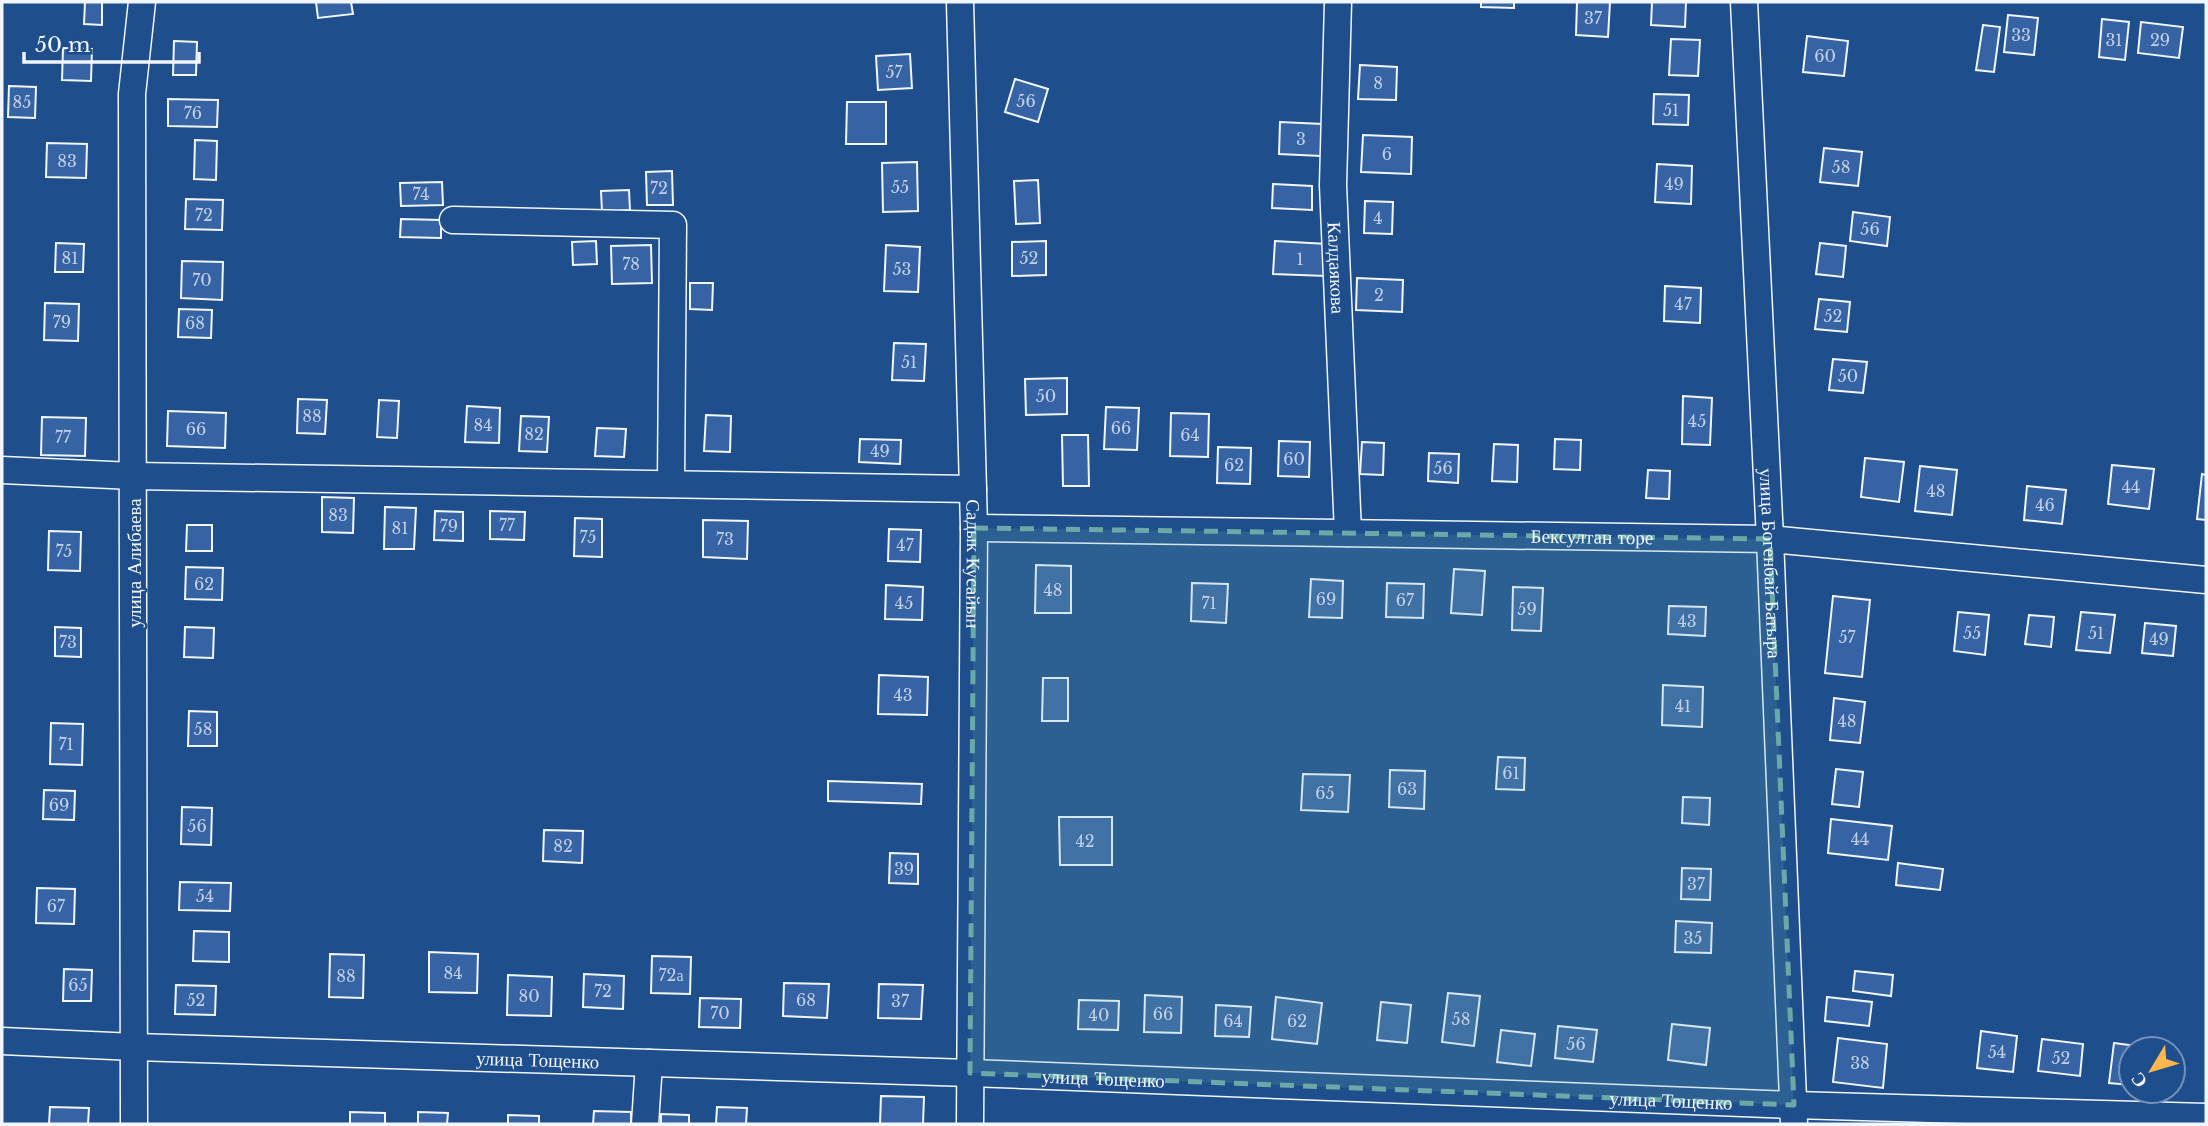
<svg xmlns="http://www.w3.org/2000/svg" width="2208" height="1126" font-family="'Libre Baskerville',serif">
	<style>
		.building { fill: #3563a3; stroke: #f2f6ff; stroke-width: 2 }
		.lines { fill: none; stroke-linecap: round; stroke-linejoin: round }
		.minor-casing { stroke: #f2f6ff; stroke-width: 29 }
		.minor { stroke: #1f4e8c; stroke-width: 26 }
		.marked { fill: #6aa9a8; fill-opacity: 0.2; stroke: #6aa9a8; stroke-width: 5; stroke-dasharray: 14 9; stroke-linejoin: round }
		.labels { text-anchor: middle; dominant-baseline: central; stroke-width: 5; stroke-linejoin: round; paint-order: stroke }
		.number-label { font-size: 16px; fill: #c3d1e8 }
		.street-label { font-size: 19px; fill: #f2f6ff; stroke: #1f4e8c }
	</style>
	<rect width="100%" height="100%" fill="#1f4e8c"/>
	<!-- building -->
	<g class="building">
		<polygon points="85,2 102,2 102,25 84,24"/>
		<polygon points="316,2 351,2 353,14 318,18"/>
		<polygon points="1481,2 1514,2 1514,8 1481,7"/>
		<polygon points="1577,2 1610,2 1608,37 1576,35"/>
		<polygon points="1652,2 1686,2 1685,27 1651,25"/>
		<polygon points="2008,15 2038,18 2034,55 2004,52"/>
		<polygon points="2102,19 2129,22 2125,60 2099,57"/>
		<polygon points="2141,22 2183,27 2179,58 2138,53"/>
		<polygon points="1983,25 2000,27 1994,72 1976,70"/>
		<polygon points="1807,36 1848,41 1844,76 1803,72"/>
		<polygon points="1671,39 1700,40 1698,76 1669,75"/>
		<polygon points="174,41 197,42 196,75 173,75"/>
		<polygon points="63,48 92,49 91,81 62,80"/>
		<polygon points="910,54 912,88 878,90 876,56"/>
		<polygon points="1360,65 1397,67 1396,100 1358,99"/>
		<polygon points="1015,79 1048,89 1038,122 1005,112"/>
		<polygon points="9,86 36,87 35,118 8,117"/>
		<polygon points="1654,94 1689,95 1688,125 1653,124"/>
		<polygon points="168,99 218,100 217,127 168,126"/>
		<polygon points="847,102 886,102 886,144 846,144"/>
		<polygon points="1280,122 1323,124 1321,156 1279,154"/>
		<polygon points="1363,135 1412,137 1411,174 1361,172"/>
		<polygon points="195,140 217,141 216,180 194,179"/>
		<polygon points="47,143 87,144 86,178 46,177"/>
		<polygon points="1824,148 1862,152 1858,186 1820,182"/>
		<polygon points="917,162 918,211 883,212 882,163"/>
		<polygon points="1657,164 1692,166 1691,204 1655,202"/>
		<polygon points="672,171 673,205 647,205 646,172"/>
		<polygon points="1038,180 1040,223 1016,224 1014,181"/>
		<polygon points="442,182 443,205 401,206 400,183"/>
		<polygon points="1273,184 1312,186 1312,210 1272,208"/>
		<polygon points="629,190 630,210 602,212 601,191"/>
		<polygon points="186,199 223,200 222,230 185,229"/>
		<polygon points="1365,201 1393,202 1392,234 1364,233"/>
		<polygon points="1853,212 1890,217 1887,246 1850,241"/>
		<polygon points="401,219 441,220 441,238 400,237"/>
		<polygon points="596,241 597,264 573,265 572,242"/>
		<polygon points="1046,241 1046,275 1012,276 1012,242"/>
		<polygon points="1275,241 1327,244 1326,276 1273,274"/>
		<polygon points="56,243 84,244 83,272 55,272"/>
		<polygon points="1820,243 1846,246 1843,277 1816,274"/>
		<polygon points="651,245 652,283 612,284 611,246"/>
		<polygon points="886,245 920,247 918,292 884,291"/>
		<polygon points="182,261 223,262 222,300 181,298"/>
		<polygon points="1357,278 1403,280 1402,312 1356,310"/>
		<polygon points="690,283 713,283 712,310 690,309"/>
		<polygon points="1665,286 1701,288 1700,323 1664,321"/>
		<polygon points="1819,299 1850,302 1847,332 1815,329"/>
		<polygon points="45,303 79,304 78,341 44,340"/>
		<polygon points="179,309 212,310 211,338 178,337"/>
		<polygon points="894,343 926,344 924,381 892,380"/>
		<polygon points="1833,359 1867,362 1863,393 1829,390"/>
		<polygon points="1067,378 1067,414 1026,415 1025,379"/>
		<polygon points="1683,396 1712,398 1710,445 1682,444"/>
		<polygon points="298,399 327,400 325,434 297,433"/>
		<polygon points="379,400 399,401 397,438 377,437"/>
		<polygon points="467,406 500,408 499,443 465,442"/>
		<polygon points="1106,407 1139,408 1137,450 1104,449"/>
		<polygon points="168,411 226,413 225,448 167,446"/>
		<polygon points="1171,413 1209,414 1208,457 1170,456"/>
		<polygon points="706,415 731,416 730,452 704,451"/>
		<polygon points="521,416 549,417 547,452 519,451"/>
		<polygon points="42,417 86,418 85,456 41,455"/>
		<polygon points="597,428 626,429 624,457 595,456"/>
		<polygon points="1062,435 1088,435 1089,486 1063,486"/>
		<polygon points="860,439 901,440 900,464 859,462"/>
		<polygon points="1555,439 1581,440 1580,470 1554,469"/>
		<polygon points="1279,441 1310,442 1309,477 1278,476"/>
		<polygon points="1362,442 1384,443 1383,475 1360,474"/>
		<polygon points="1494,444 1518,445 1517,482 1492,481"/>
		<polygon points="1218,447 1251,448 1250,484 1217,483"/>
		<polygon points="1429,453 1459,454 1458,483 1428,481"/>
		<polygon points="1865,458 1904,462 1899,502 1861,497"/>
		<polygon points="2112,465 2154,469 2149,509 2108,504"/>
		<polygon points="1920,466 1957,470 1952,515 1915,511"/>
		<polygon points="1648,470 1670,471 1669,499 1646,498"/>
		<polygon points="2202,474 2206,475 2206,520 2197,519"/>
		<polygon points="2027,486 2066,490 2062,524 2024,520"/>
		<polygon points="322,497 354,498 353,533 322,532"/>
		<polygon points="385,507 416,508 414,549 384,549"/>
		<polygon points="435,511 463,512 463,541 434,540"/>
		<polygon points="490,511 525,512 524,540 490,539"/>
		<polygon points="575,518 602,519 602,557 574,556"/>
		<polygon points="703,520 748,521 747,559 703,557"/>
		<polygon points="187,525 212,525 212,551 186,551"/>
		<polygon points="889,529 921,530 920,562 888,561"/>
		<polygon points="49,531 81,532 80,571 48,570"/>
		<polygon points="1036,565 1071,566 1071,613 1035,613"/>
		<polygon points="186,567 223,568 222,600 185,599"/>
		<polygon points="1454,569 1485,571 1482,615 1451,613"/>
		<polygon points="1311,579 1343,581 1342,618 1309,617"/>
		<polygon points="1192,583 1228,584 1226,623 1191,621"/>
		<polygon points="1387,583 1424,584 1423,618 1386,617"/>
		<polygon points="886,585 923,587 922,620 885,619"/>
		<polygon points="1513,587 1543,588 1541,631 1512,630"/>
		<polygon points="1833,596 1870,600 1862,677 1825,673"/>
		<polygon points="1669,606 1706,607 1705,636 1668,634"/>
		<polygon points="1958,612 1989,615 1985,655 1954,651"/>
		<polygon points="2081,612 2115,615 2110,653 2076,650"/>
		<polygon points="2029,615 2054,617 2051,647 2025,644"/>
		<polygon points="2145,623 2176,626 2173,656 2142,653"/>
		<polygon points="55,627 81,628 81,657 55,656"/>
		<polygon points="185,627 214,628 213,658 184,657"/>
		<polygon points="879,675 928,677 927,715 878,714"/>
		<polygon points="1043,678 1068,678 1068,721 1042,721"/>
		<polygon points="1663,685 1703,687 1702,727 1662,725"/>
		<polygon points="1834,698 1865,702 1860,743 1830,740"/>
		<polygon points="189,711 217,712 217,746 188,746"/>
		<polygon points="51,723 83,724 82,765 50,764"/>
		<polygon points="1498,757 1525,758 1524,790 1496,789"/>
		<polygon points="1836,769 1863,772 1859,807 1832,804"/>
		<polygon points="1390,770 1425,771 1424,809 1389,807"/>
		<polygon points="1303,774 1350,775 1348,812 1301,810"/>
		<polygon points="828,781 922,784 921,804 828,801"/>
		<polygon points="44,790 75,791 74,820 43,819"/>
		<polygon points="1683,797 1710,798 1709,825 1682,823"/>
		<polygon points="182,807 212,808 211,845 181,844"/>
		<polygon points="1059,817 1112,817 1112,865 1060,865"/>
		<polygon points="1831,819 1892,826 1888,860 1828,853"/>
		<polygon points="544,830 583,831 582,863 543,861"/>
		<polygon points="890,853 918,854 918,884 889,883"/>
		<polygon points="1898,863 1943,869 1940,890 1896,885"/>
		<polygon points="1682,868 1711,869 1710,900 1681,899"/>
		<polygon points="180,882 231,883 230,911 179,910"/>
		<polygon points="37,888 75,889 74,924 36,923"/>
		<polygon points="1676,921 1712,923 1711,953 1675,952"/>
		<polygon points="194,931 229,932 229,962 193,961"/>
		<polygon points="429,952 478,954 477,993 429,992"/>
		<polygon points="330,954 364,955 363,998 329,997"/>
		<polygon points="652,956 691,957 690,994 651,993"/>
		<polygon points="64,969 92,970 91,1001 63,1001"/>
		<polygon points="1855,971 1893,975 1891,996 1853,991"/>
		<polygon points="584,974 624,976 623,1009 583,1007"/>
		<polygon points="508,975 552,977 551,1016 507,1015"/>
		<polygon points="784,983 829,984 827,1018 783,1016"/>
		<polygon points="879,984 923,985 921,1019 878,1018"/>
		<polygon points="176,985 216,986 215,1015 175,1014"/>
		<polygon points="1448,993 1480,996 1474,1046 1442,1042"/>
		<polygon points="1145,995 1182,997 1181,1033 1144,1032"/>
		<polygon points="1276,997 1322,1003 1317,1044 1272,1039"/>
		<polygon points="1827,997 1872,1002 1869,1026 1825,1021"/>
		<polygon points="700,998 741,999 740,1028 699,1027"/>
		<polygon points="1079,1000 1119,1001 1118,1030 1078,1029"/>
		<polygon points="1381,1002 1411,1005 1407,1043 1377,1040"/>
		<polygon points="1216,1005 1251,1007 1249,1037 1215,1036"/>
		<polygon points="1672,1024 1710,1028 1706,1065 1668,1060"/>
		<polygon points="1558,1026 1597,1030 1593,1062 1555,1058"/>
		<polygon points="1501,1030 1535,1034 1531,1066 1497,1062"/>
		<polygon points="1981,1031 2017,1036 2013,1072 1977,1068"/>
		<polygon points="1838,1038 1887,1044 1883,1088 1833,1082"/>
		<polygon points="2042,1039 2083,1044 2080,1076 2038,1071"/>
		<polygon points="2114,1043 2152,1048 2131,1049 2131,1085 2109,1083"/>
		<polygon points="881,1096 924,1097 923,1124 880,1124"/>
		<polygon points="50,1107 89,1108 88,1124 49,1124"/>
		<polygon points="717,1107 747,1108 746,1124 716,1124"/>
		<polygon points="594,1111 631,1112 631,1124 593,1124"/>
		<polygon points="350,1112 385,1113 385,1124 350,1124"/>
		<polygon points="418,1112 448,1113 447,1124 418,1124"/>
		<polygon points="661,1114 689,1115 689,1124 661,1124"/>
		<polygon points="508,1115 539,1116 539,1124 508,1124"/>
	</g>
	<g class="lines">
		<!-- minor casing -->
		<g class="minor-casing">
			<g id="minor">
				<path id="s1" d="M 960,2 L 974,528 L 970,1124"/>
				<path id="s2" d="M 1338,2 L 1333,185 L 1348,533"/>
				<path id="s3" d="M 1744,2 L 1770,539 L 1794,1124"/>
				<polyline points="453,220 673,225 671,484"/>
				<polyline points="2,470 133,476 973,489"/>
				<path id="s4" d="M 974,528 L 1770,539 L 2206,580"/>
				<path id="s5" d="M 2,1041 L 135,1047 L 970,1073 L 1794,1105 L 2206,1117"/>
				<polyline points="134,1124 132,94 142,2"/>
				<polyline points="645,1124 649,1063"/>
			</g>
		</g>
		<!-- minor -->
		<use href="#minor" class="minor"/>
	</g>
	<!-- marked area -->
	<path class="marked" d="M 974,528 L 1770,539 L 1794,1105 L 970,1073 Z"/>
	<g class="labels">
		<!-- number labels -->
		<g class="number-label">
			<text x="1593" y="18">37</text>
			<text x="2021" y="35">33</text>
			<text x="2114" y="40">31</text>
			<text x="2160" y="40">29</text>
			<text x="1825" y="56">60</text>
			<text x="894" y="72">57</text>
			<text x="1378" y="83">8</text>
			<text x="1026" y="101">56</text>
			<text x="22" y="102">85</text>
			<text x="1671" y="110">51</text>
			<text x="193" y="113">76</text>
			<text x="1301" y="139">3</text>
			<text x="1387" y="154">6</text>
			<text x="67" y="161">83</text>
			<text x="1841" y="167">58</text>
			<text x="1674" y="184">49</text>
			<text x="900" y="187">55</text>
			<text x="659" y="188">72</text>
			<text x="421" y="194">74</text>
			<text x="204" y="215">72</text>
			<text x="1378" y="218">4</text>
			<text x="1870" y="229">56</text>
			<text x="70" y="258">81</text>
			<text x="1029" y="258">52</text>
			<text x="1300" y="259">1</text>
			<text x="631" y="264">78</text>
			<text x="902" y="269">53</text>
			<text x="202" y="280">70</text>
			<text x="1379" y="295">2</text>
			<text x="1683" y="304">47</text>
			<text x="1833" y="316">52</text>
			<text x="62" y="322">79</text>
			<text x="195" y="323">68</text>
			<text x="909" y="362">51</text>
			<text x="1848" y="376">50</text>
			<text x="1046" y="396">50</text>
			<text x="312" y="416">88</text>
			<text x="1697" y="421">45</text>
			<text x="483" y="425">84</text>
			<text x="1121" y="428">66</text>
			<text x="196" y="429">66</text>
			<text x="534" y="434">82</text>
			<text x="1190" y="435">64</text>
			<text x="63" y="437">77</text>
			<text x="880" y="451">49</text>
			<text x="1294" y="459">60</text>
			<text x="1234" y="465">62</text>
			<text x="1443" y="468">56</text>
			<text x="2131" y="487">44</text>
			<text x="1936" y="491">48</text>
			<text x="2045" y="505">46</text>
			<text x="338" y="515">83</text>
			<text x="507" y="525">77</text>
			<text x="449" y="526">79</text>
			<text x="400" y="528">81</text>
			<text x="588" y="537">75</text>
			<text x="725" y="539">73</text>
			<text x="905" y="545">47</text>
			<text x="64" y="551">75</text>
			<text x="204" y="584">62</text>
			<text x="1053" y="590">48</text>
			<text x="1326" y="599">69</text>
			<text x="1405" y="600">67</text>
			<text x="904" y="603">45</text>
			<text x="1209" y="603">71</text>
			<text x="1527" y="609">59</text>
			<text x="1687" y="621">43</text>
			<text x="1972" y="633">55</text>
			<text x="2096" y="633">51</text>
			<text x="1847" y="637">57</text>
			<text x="2159" y="639">49</text>
			<text x="68" y="642">73</text>
			<text x="903" y="695">43</text>
			<text x="1683" y="706">41</text>
			<text x="1847" y="721">48</text>
			<text x="203" y="729">58</text>
			<text x="66" y="744">71</text>
			<text x="1511" y="773">61</text>
			<text x="1407" y="789">63</text>
			<text x="1325" y="793">65</text>
			<text x="59" y="805">69</text>
			<text x="197" y="826">56</text>
			<text x="1860" y="839">44</text>
			<text x="1085" y="841">42</text>
			<text x="563" y="846">82</text>
			<text x="904" y="869">39</text>
			<text x="1696" y="884">37</text>
			<text x="205" y="896">54</text>
			<text x="56" y="906">67</text>
			<text x="1693" y="938">35</text>
			<text x="453" y="973">84</text>
			<text x="671" y="975">72а</text>
			<text x="346" y="976">88</text>
			<text x="78" y="985">65</text>
			<text x="603" y="991">72</text>
			<text x="529" y="996">80</text>
			<text x="196" y="1000">52</text>
			<text x="806" y="1000">68</text>
			<text x="900" y="1001">37</text>
			<text x="720" y="1013">70</text>
			<text x="1163" y="1014">66</text>
			<text x="1099" y="1015">40</text>
			<text x="1461" y="1019">58</text>
			<text x="1233" y="1021">64</text>
			<text x="1297" y="1021">62</text>
			<text x="1576" y="1044">56</text>
			<text x="1997" y="1052">54</text>
			<text x="2061" y="1058">52</text>
			<text x="1860" y="1063">38</text>
		</g>
		<!-- street labels -->
		<g class="street-label">
			<text stroke="none"><textPath href="#s2" startOffset="266">Калдаякова</textPath></text>
			<text stroke="none"><textPath href="#s4" startOffset="618">Бексултан торе</textPath></text>
			<text transform="translate(134 563) rotate(-90)">улица Алибаева</text>
			<text stroke="none"><textPath href="#s1" startOffset="562">Садык Кусайын</textPath></text>
			<text stroke="none"><textPath href="#s3" startOffset="562">улица Богенбай Батыра</textPath></text>
			<text stroke="none"><textPath href="#s5" startOffset="536">улица Тощенко</textPath></text>
			<text stroke="none"><textPath href="#s5" startOffset="1102">улица Тощенко</textPath></text>
			<text stroke="none"><textPath href="#s5" startOffset="1670">улица Тощенко</textPath></text>
		</g>
	</g>
	<!-- border -->
	<rect width="2208" height="1126" fill="none" stroke="#f2f6ff" stroke-width="7"/>
	<!-- north arrow -->
	<g transform="translate(2152 1070) rotate(232)"><circle r="33" fill="#1f4e8c" stroke="#7391ba" stroke-width="2"/>
	<path d="M0-5L12 26L0 18L-12 26Z" fill="#ffb74d"/>
	<text y="-10" font-size="19" font-weight="bold" text-anchor="middle" fill="#f2f6ff">С</text>
	</g>
	<!-- scale -->
	<path d="M24 52v10h175v-10" fill="none" stroke="#f2f6ff" stroke-width="3.5"/>
	<text x="35" y="52" font-size="21" fill="#f2f6ff" stroke="#1f4e8c" stroke-width="5" paint-order="stroke">50 m</text>
</svg>
